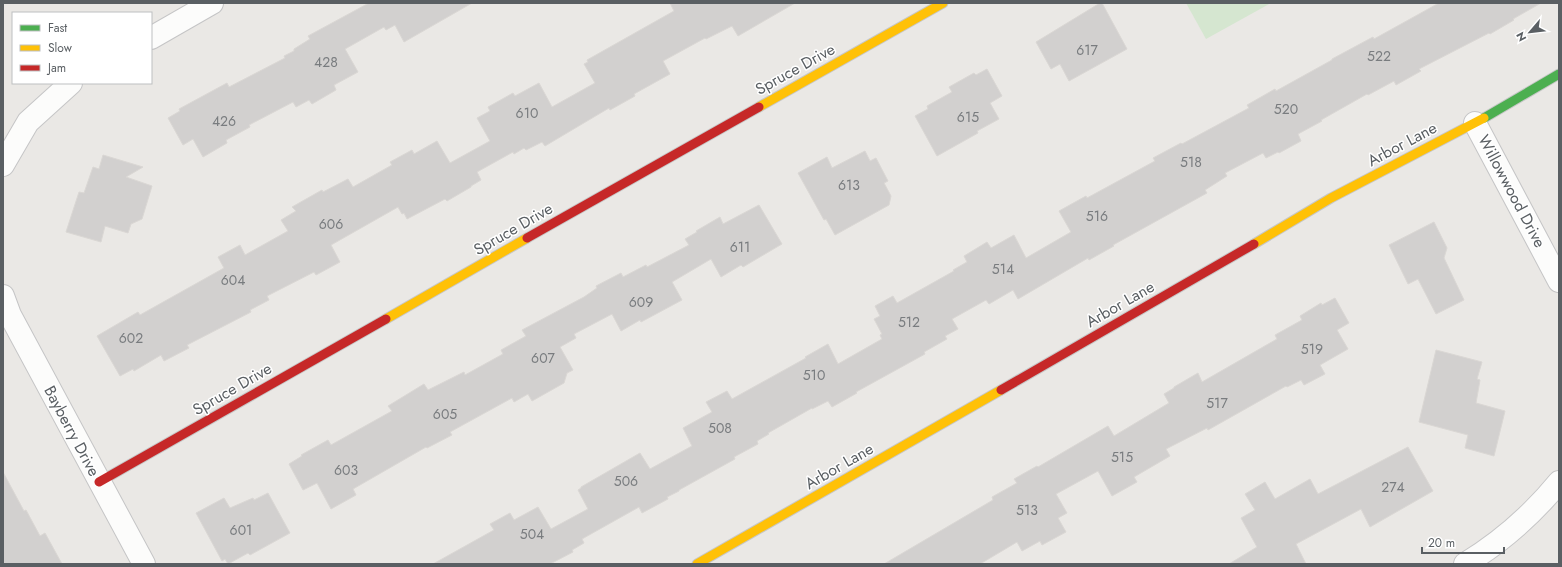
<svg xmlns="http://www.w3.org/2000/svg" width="1562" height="567" font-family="Jost,sans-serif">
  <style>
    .green { fill: #d5e6d0 }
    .building { fill: #d2d0cf; stroke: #dad7d4 }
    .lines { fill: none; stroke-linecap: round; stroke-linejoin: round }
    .street-casing { stroke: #c5c5c6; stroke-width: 24 }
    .fast-casing { stroke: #c6c7c7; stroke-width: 11 }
    .slow-casing { stroke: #c6c7c7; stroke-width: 11 }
    .jam-casing { stroke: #c6c7c7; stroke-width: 11 }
    .street { stroke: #fcfcfb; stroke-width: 22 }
    .fast { stroke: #4caf50; stroke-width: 9 }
    .slow { stroke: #ffc107; stroke-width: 9 }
    .jam { stroke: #c62828; stroke-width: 9 }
    .labels { text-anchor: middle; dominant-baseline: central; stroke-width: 3; stroke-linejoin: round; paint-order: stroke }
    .number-label { font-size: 14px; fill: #797c7f }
    .street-label { font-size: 16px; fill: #5a5f63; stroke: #fff }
  </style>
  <rect width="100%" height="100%" fill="#eae8e5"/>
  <path class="green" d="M 1186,3 L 1271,3 L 1206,39 Z"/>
  <g class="building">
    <path d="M 369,3 L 472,3 L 404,42 L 395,25 L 386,30 L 384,27 L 345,49 L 358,72 L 334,85 L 336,90 L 312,104 L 309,100 L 296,107 L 293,102 L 249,125 L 250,127 L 226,140 L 227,143 L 203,157 L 193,139 L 183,145 L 168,118 L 180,111 L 179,109 L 227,83 L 229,87 L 285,58 L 284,56 L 294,51 L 294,49 L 310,39 L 308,36 Z"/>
    <path d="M 670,3 L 795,3 L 738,36 L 732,26 L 706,39 L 705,38 L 663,61 L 670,74 L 634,94 L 635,96 L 610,110 L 609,108 L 545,146 L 542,142 L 526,150 L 524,148 L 514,154 L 513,152 L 477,172 L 481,180 L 471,186 L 471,187 L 447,201 L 445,199 L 407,219 L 404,213 L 402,214 L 398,207 L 331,245 L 340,262 L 316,275 L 314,272 L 267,296 L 269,300 L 250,310 L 251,312 L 187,345 L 189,348 L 164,361 L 161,355 L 134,371 L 133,369 L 120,376 L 97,336 L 138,312 L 140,315 L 224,268 L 218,257 L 240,245 L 245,255 L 288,231 L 281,220 L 296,211 L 292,207 L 322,190 L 323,192 L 348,179 L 353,187 L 392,165 L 390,162 L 412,150 L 414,154 L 437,141 L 450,163 L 490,141 L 477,118 L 490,111 L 488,107 L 513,93 L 515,96 L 539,83 L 552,107 L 595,83 L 584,64 L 588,62 L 587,60 L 674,11 Z"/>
    <path d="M 1100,3 L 1102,3 L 1127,49 L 1069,81 L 1060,64 L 1051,69 L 1036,42 Z"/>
    <path d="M 1439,3 L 1541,3 L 1513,19 L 1514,20 L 1490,34 L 1489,33 L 1419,69 L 1421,71 L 1396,85 L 1394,81 L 1368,95 L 1367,94 L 1321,120 L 1322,121 L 1298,134 L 1301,141 L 1279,153 L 1278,152 L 1266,158 L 1263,153 L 1225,173 L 1227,176 L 1205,190 L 1207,193 L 1113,245 L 1114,246 L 1089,260 L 1088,258 L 1018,299 L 1013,290 L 989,304 L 986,300 L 952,319 L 958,329 L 945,336 L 947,339 L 924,352 L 925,354 L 856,392 L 857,393 L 832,407 L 828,401 L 812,409 L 812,408 L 768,433 L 769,434 L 757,441 L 758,444 L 734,457 L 735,459 L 679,490 L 679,491 L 667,497 L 668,499 L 642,513 L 639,507 L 582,539 L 584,543 L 572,550 L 573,552 L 550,564 L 433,564 L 494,530 L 490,524 L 510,513 L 514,520 L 538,507 L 551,529 L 588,509 L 578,490 L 581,488 L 581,487 L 640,453 L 650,469 L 692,446 L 683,428 L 712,412 L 706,402 L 727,391 L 732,399 L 806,358 L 805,357 L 828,344 L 838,364 L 882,339 L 880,335 L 882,334 L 874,319 L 880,316 L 875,306 L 893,296 L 897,303 L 954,271 L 953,270 L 967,262 L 964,256 L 987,242 L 991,248 L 1014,235 L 1026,258 L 1071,232 L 1059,211 L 1086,196 L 1087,198 L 1155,161 L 1153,158 L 1181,143 L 1182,144 L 1249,108 L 1247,105 L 1275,89 L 1276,91 L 1332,60 L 1332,59 L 1373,37 L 1374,39 Z"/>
    <path d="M 987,69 L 1002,96 L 990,103 L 999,119 L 977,131 L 978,133 L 937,156 L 915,116 L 928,109 L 927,106 L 952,92 L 949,87 L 974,73 L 976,75 Z"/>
    <path d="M 865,151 L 870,161 L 876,158 L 888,181 L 884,183 L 891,196 L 889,205 L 835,235 L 826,219 L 824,220 L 798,173 L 827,157 L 832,168 Z"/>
    <path d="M 103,155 L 143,167 L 126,177 L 152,186 L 142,219 L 131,224 L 128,233 L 105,226 L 101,242 L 66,232 L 79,192 L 84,193 L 93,167 L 99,169 Z"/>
    <path d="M 759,205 L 782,244 L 743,267 L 741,265 L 721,277 L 711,259 L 672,282 L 682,300 L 641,322 L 640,320 L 621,331 L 612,314 L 574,334 L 576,338 L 560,347 L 573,370 L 567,373 L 564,383 L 532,401 L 528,394 L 514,402 L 512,398 L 450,432 L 452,435 L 427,448 L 426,447 L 353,489 L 356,495 L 331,509 L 317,483 L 303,490 L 289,464 L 302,456 L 301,455 L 328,440 L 331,445 L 392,411 L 388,406 L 424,384 L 428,390 L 464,372 L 465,375 L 503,354 L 501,350 L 526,336 L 522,330 L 584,297 L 597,288 L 596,286 L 621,273 L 623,277 L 646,265 L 647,267 L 689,245 L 685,239 L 697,232 L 696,231 L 720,217 L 723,224 Z"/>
    <path d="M 1434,222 L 1447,248 L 1444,258 L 1464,300 L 1436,314 L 1418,279 L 1408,284 L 1389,245 Z"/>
    <path d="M 1335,298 L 1349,323 L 1337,330 L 1348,349 L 1320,365 L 1325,374 L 1304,385 L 1301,380 L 1287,387 L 1286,386 L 1208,430 L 1207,428 L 1166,449 L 1170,456 L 1134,477 L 1137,482 L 1112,496 L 1098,471 L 1056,494 L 1067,513 L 1058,518 L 1066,532 L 1042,545 L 1040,541 L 1022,551 L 1017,542 L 980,564 L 884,564 L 993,500 L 992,497 L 1017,483 L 1014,479 L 1037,466 L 1038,467 L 1108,426 L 1114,436 L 1169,403 L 1164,394 L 1174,388 L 1174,387 L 1198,373 L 1202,382 L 1277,339 L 1275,335 L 1302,320 L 1300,316 L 1321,303 L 1322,305 Z"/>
    <path d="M 1436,350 L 1482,362 L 1477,379 L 1480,380 L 1476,403 L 1505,411 L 1494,456 L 1465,448 L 1468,435 L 1419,422 Z"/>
    <path d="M 1408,447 L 1433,491 L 1370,527 L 1361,509 L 1296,544 L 1306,564 L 1229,564 L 1257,547 L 1241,518 L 1255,510 L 1245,494 L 1265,482 L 1275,499 L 1310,479 L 1318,494 Z"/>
    <path d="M 3,472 L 24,511 L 26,510 L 40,536 L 45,533 L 62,564 L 3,564 Z"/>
    <path d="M 268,493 L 290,533 L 250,555 L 248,553 L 228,564 L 225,559 L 222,561 L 196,513 L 224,498 L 230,508 L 253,498 L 254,500 Z"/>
  </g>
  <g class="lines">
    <defs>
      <g id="street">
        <path d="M 151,38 L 212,3"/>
        <path d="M 1475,123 L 1559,281"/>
        <path d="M 3,165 L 28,122 L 71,83"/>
        <path d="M 3,296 L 10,315 L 144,564"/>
        <path d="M 1465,564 C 1501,542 1532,515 1559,482"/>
      </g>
      <path id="fast" d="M 1484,118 L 1559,74"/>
      <g id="slow">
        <path d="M 759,107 L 943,3"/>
        <path d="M 1254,244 L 1331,198 L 1484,118"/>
        <path d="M 386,319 L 527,238"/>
        <path d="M 697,564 L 1001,390"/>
      </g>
      <g id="jam">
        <path d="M 527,238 L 759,107"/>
        <path d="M 1001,390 L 1254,244"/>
        <path d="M 99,482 L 386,319"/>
      </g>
    </defs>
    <use href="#street" class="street-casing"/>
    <use href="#fast" class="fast-casing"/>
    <use href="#slow" class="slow-casing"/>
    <use href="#jam" class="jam-casing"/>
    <use href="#street" class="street"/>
    <use href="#fast" class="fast"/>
    <use href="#slow" class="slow"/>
    <use href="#jam" class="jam"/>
  </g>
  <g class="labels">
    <g class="number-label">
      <text x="1087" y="50">617</text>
      <text x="1379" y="56">522</text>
      <text x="326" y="62">428</text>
      <text x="1286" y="109">520</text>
      <text x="527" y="113">610</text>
      <text x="968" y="117">615</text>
      <text x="224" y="121">426</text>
      <text x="1191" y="162">518</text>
      <text x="849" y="185">613</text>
      <text x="1097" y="216">516</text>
      <text x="331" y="224">606</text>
      <text x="740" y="247">611</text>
      <text x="1003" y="269">514</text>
      <text x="233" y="280">604</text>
      <text x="641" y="302">609</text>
      <text x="909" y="322">512</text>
      <text x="131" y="338">602</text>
      <text x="1312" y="349">519</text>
      <text x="543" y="358">607</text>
      <text x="814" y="375">510</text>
      <text x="1217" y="403">517</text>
      <text x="445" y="414">605</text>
      <text x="720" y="428">508</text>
      <text x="1122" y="457">515</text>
      <text x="346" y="470">603</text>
      <text x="626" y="481">506</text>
      <text x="1393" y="487">274</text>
      <text x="1027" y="510">513</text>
      <text x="241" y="530">601</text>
      <text x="532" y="534">504</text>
    </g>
    <g class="street-label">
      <text transform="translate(795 69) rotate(-29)">Spruce Drive</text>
      <text transform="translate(1402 144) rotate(-28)">Arbor Lane</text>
      <text transform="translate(1512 191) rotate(62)">Willowwood Drive</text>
      <text transform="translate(513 229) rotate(-30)">Spruce Drive</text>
      <text transform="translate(1120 304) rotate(-30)">Arbor Lane</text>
      <text transform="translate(232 389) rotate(-30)">Spruce Drive</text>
      <text transform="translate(72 431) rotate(62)">Bayberry Drive</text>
      <text transform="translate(839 466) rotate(-30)">Arbor Lane</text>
    </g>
  </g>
  <rect width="1562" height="567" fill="none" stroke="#5a5f63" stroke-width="8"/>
  <rect x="12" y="12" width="140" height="72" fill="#ffffff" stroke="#bdbfc1"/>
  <rect x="20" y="25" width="20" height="6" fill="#4caf50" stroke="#bdbfc1"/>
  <text x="48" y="32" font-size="12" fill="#5a5f63">Fast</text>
  <rect x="20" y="45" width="20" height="6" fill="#ffc107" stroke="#bdbfc1"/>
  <text x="48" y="52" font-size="12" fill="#5a5f63">Slow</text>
  <rect x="20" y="65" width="20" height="6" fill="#c62828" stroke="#bdbfc1"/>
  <text x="48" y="72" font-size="12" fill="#5a5f63">Jam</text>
  <g transform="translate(1530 32) rotate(242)" stroke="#ffffff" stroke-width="3" paint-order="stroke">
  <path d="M0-3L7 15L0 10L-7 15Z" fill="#5a5f63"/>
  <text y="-6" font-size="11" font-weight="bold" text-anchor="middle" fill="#5a5f63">N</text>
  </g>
  <path d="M1422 547v6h82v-6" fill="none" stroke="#5a5f63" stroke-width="2"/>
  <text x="1428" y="547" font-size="12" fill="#5a5f63" stroke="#ffffff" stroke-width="3" paint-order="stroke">20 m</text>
</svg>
